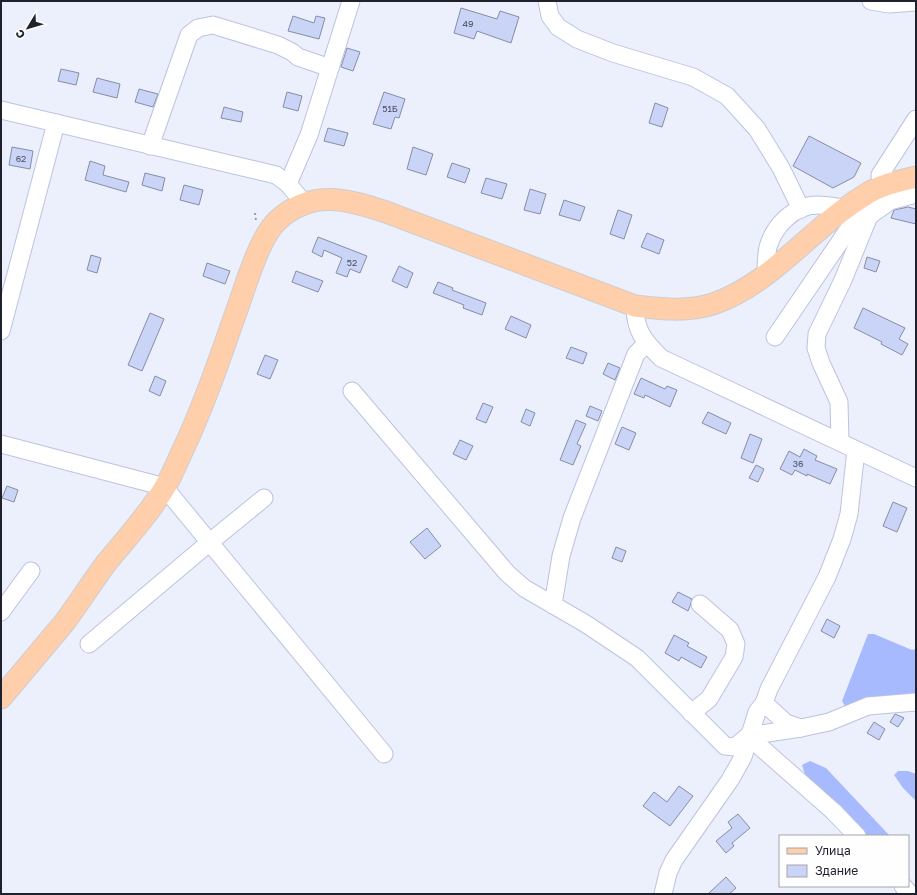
<svg xmlns="http://www.w3.org/2000/svg" width="917" height="895" font-family="'Golos Text',sans-serif">
  <style>
    .forest { fill: #a8bafe }
    .building { fill: #cad4f7; stroke: #868da7 }
    .lines { fill: none; stroke-linecap: round; stroke-linejoin: round }
    .minor-casing { stroke: #bbc3df; stroke-width: 19 }
    .major-casing { stroke: #ceced1; stroke-width: 23 }
    .path { stroke: #9699a5; stroke-width: 2; stroke-dasharray: 2 3; stroke-linecap: butt }
    .minor { stroke: #fff; stroke-width: 17 }
    .major { stroke: #ffceaa; stroke-width: 21 }
    .labels { text-anchor: middle; dominant-baseline: central; stroke-width: 3; stroke-linejoin: round; paint-order: stroke }
    .number-label { font-size: 9px; fill: #4a4e60 }
  </style>
  <rect width="100%" height="100%" fill="#ecf0fc"/>
  <g class="forest">
    <path d="M 868,634 L 874,634 L 912,650 L 916,649 L 916,696 C 889,697 870,696 845,706 L 842,701 Z"/>
    <path d="M 810,761 L 826,768 L 890,836 L 863,836 L 806,778 L 802,765 Z"/>
    <path d="M 898,771 L 908,771 L 916,774 L 916,801 L 903,788 L 894,775 Z"/>
  </g>
  <g class="building">
    <path d="M 461,8 L 497,19 L 500,11 L 519,17 L 511,43 L 477,31 L 474,39 L 454,33 Z"/>
    <path d="M 293,16 L 314,23 L 316,16 L 325,18 L 319,39 L 288,31 Z"/>
    <path d="M 347,48 L 360,52 L 353,71 L 341,67 Z"/>
    <path d="M 61,69 L 79,73 L 76,85 L 58,81 Z"/>
    <path d="M 97,78 L 120,84 L 117,98 L 93,92 Z"/>
    <path d="M 139,89 L 158,94 L 153,107 L 135,102 Z"/>
    <path d="M 287,92 L 302,96 L 298,111 L 283,107 Z"/>
    <path d="M 384,92 L 405,99 L 399,118 L 395,117 L 391,129 L 373,124 Z"/>
    <path d="M 655,103 L 668,108 L 662,127 L 649,123 Z"/>
    <path d="M 224,107 L 243,112 L 241,122 L 221,118 Z"/>
    <path d="M 328,128 L 348,133 L 344,146 L 324,141 Z"/>
    <path d="M 809,136 L 861,163 L 854,177 L 833,188 L 793,166 Z"/>
    <path d="M 12,147 L 33,151 L 30,169 L 9,165 Z"/>
    <path d="M 413,147 L 433,154 L 426,175 L 407,169 Z"/>
    <path d="M 90,161 L 105,166 L 103,175 L 129,182 L 126,192 L 85,180 Z"/>
    <path d="M 452,163 L 470,169 L 465,183 L 447,177 Z"/>
    <path d="M 145,173 L 165,178 L 162,191 L 142,185 Z"/>
    <path d="M 486,178 L 507,184 L 502,199 L 481,193 Z"/>
    <path d="M 184,185 L 203,190 L 199,205 L 180,200 Z"/>
    <path d="M 530,189 L 546,194 L 540,214 L 524,210 Z"/>
    <path d="M 564,200 L 585,207 L 580,221 L 559,215 Z"/>
    <path d="M 908,207 L 916,209 L 916,224 L 891,218 L 894,210 Z"/>
    <path d="M 618,210 L 632,215 L 624,239 L 610,234 Z"/>
    <path d="M 647,233 L 664,240 L 659,254 L 641,247 Z"/>
    <path d="M 318,237 L 367,256 L 360,273 L 350,269 L 347,277 L 336,273 L 342,258 L 324,250 L 322,257 L 312,252 Z"/>
    <path d="M 91,255 L 101,258 L 97,273 L 87,270 Z"/>
    <path d="M 867,257 L 880,261 L 876,272 L 864,268 Z"/>
    <path d="M 207,263 L 230,271 L 225,284 L 203,276 Z"/>
    <path d="M 399,266 L 413,273 L 407,288 L 392,281 Z"/>
    <path d="M 296,271 L 323,281 L 318,292 L 292,282 Z"/>
    <path d="M 438,282 L 453,288 L 452,290 L 486,303 L 482,315 L 463,308 L 464,305 L 433,293 Z"/>
    <path d="M 863,308 L 905,328 L 899,339 L 908,344 L 902,355 L 881,344 L 882,342 L 854,328 Z"/>
    <path d="M 150,313 L 164,319 L 142,371 L 128,365 Z"/>
    <path d="M 511,316 L 531,325 L 526,338 L 505,329 Z"/>
    <path d="M 571,347 L 587,353 L 583,364 L 566,358 Z"/>
    <path d="M 265,355 L 278,360 L 270,379 L 257,374 Z"/>
    <path d="M 608,363 L 620,368 L 615,380 L 603,374 Z"/>
    <path d="M 155,376 L 166,381 L 160,396 L 149,391 Z"/>
    <path d="M 641,378 L 665,389 L 667,386 L 677,390 L 670,407 L 645,395 L 644,398 L 634,394 Z"/>
    <path d="M 483,403 L 493,407 L 486,423 L 476,419 Z"/>
    <path d="M 590,406 L 602,411 L 598,421 L 586,416 Z"/>
    <path d="M 526,409 L 535,413 L 530,426 L 521,422 Z"/>
    <path d="M 708,412 L 731,423 L 726,434 L 702,423 Z"/>
    <path d="M 576,420 L 586,424 L 577,444 L 581,446 L 573,465 L 560,460 Z"/>
    <path d="M 622,427 L 636,433 L 629,450 L 615,444 Z"/>
    <path d="M 750,434 L 762,439 L 753,463 L 741,458 Z"/>
    <path d="M 460,440 L 473,446 L 466,460 L 453,454 Z"/>
    <path d="M 804,449 L 817,456 L 815,460 L 837,469 L 830,484 L 807,474 L 807,476 L 795,470 L 792,475 L 780,469 L 789,451 L 800,457 Z"/>
    <path d="M 756,465 L 764,469 L 758,482 L 749,478 Z"/>
    <path d="M 7,486 L 18,490 L 14,502 L 2,498 Z"/>
    <path d="M 893,502 L 907,508 L 897,532 L 883,526 Z"/>
    <path d="M 427,528 L 441,546 L 425,559 L 410,542 Z"/>
    <path d="M 616,547 L 626,551 L 622,562 L 612,558 Z"/>
    <path d="M 678,592 L 692,599 L 690,606 L 688,611 L 672,602 Z"/>
    <path d="M 827,619 L 840,626 L 834,638 L 821,631 Z"/>
    <path d="M 674,635 L 689,643 L 687,646 L 707,657 L 701,668 L 681,657 L 679,661 L 665,653 Z"/>
    <path d="M 895,714 L 904,718 L 898,727 L 890,722 Z"/>
    <path d="M 874,722 L 885,729 L 879,740 L 867,733 Z"/>
    <path d="M 679,786 L 693,796 L 670,826 L 643,806 L 654,792 L 667,802 Z"/>
    <path d="M 738,814 L 750,828 L 732,843 L 734,846 L 726,853 L 716,841 L 732,828 L 728,822 Z"/>
    <path d="M 726,877 L 736,888 L 729,894 L 708,894 Z"/>
  </g>
  <g class="lines">
    <defs>
      <g id="minor">
        <path d="M 547,1 L 550,16 L 558,27 L 577,39 L 613,53 L 693,77 L 727,96 L 757,129 L 781,168 L 801,209"/>
        <path d="M 871,1 L 889,4 L 916,2"/>
        <path d="M 1,110 L 276,175 L 288,184 L 304,203"/>
        <path d="M 150,146 L 189,35 L 198,28 L 213,25 L 278,45 L 292,52 L 298,57 L 330,68"/>
        <path d="M 288,184 L 309,135 L 351,1"/>
        <path d="M 881,187 L 880,175 L 916,119"/>
        <path d="M 868,205 L 869,216 L 890,201 L 916,194"/>
        <path d="M 766,275 C 766,266 766,256 768,247 C 774,226 794,205 817,205 C 827,205 836,207 845,208"/>
        <path d="M 635,306 C 635,331 644,341 661,358 L 916,478"/>
        <path d="M 1,331 L 56,123"/>
        <path d="M 775,337 L 865,205"/>
        <path d="M 352,391 L 507,573 L 524,588 L 586,624 L 637,658 L 725,746 L 735,747 L 748,736 L 801,728"/>
        <path d="M 840,442 L 839,402 L 821,363 L 816,348 L 817,334 L 843,280 L 869,216"/>
        <path d="M 1,444 L 165,487 L 169,493 L 384,754"/>
        <path d="M 553,605 L 561,556 L 572,518 L 636,354 L 646,344"/>
        <path d="M 1,612 L 31,571"/>
        <path d="M 89,644 L 210,542 L 264,498"/>
        <path d="M 764,703 L 786,723 L 801,728 L 829,722 L 868,706 L 916,702"/>
        <path d="M 691,713 L 709,699 L 734,657 L 736,644 L 730,630 L 700,604"/>
        <path d="M 748,736 L 833,811 L 857,836"/>
        <path d="M 903,886 L 910,894"/>
        <path d="M 663,894 L 668,873 L 674,860 L 730,780 L 743,757 L 757,712 L 764,703 L 769,689 L 827,577 L 842,539 L 849,514 L 856,450"/>
      </g>
      <path id="major" d="M 1,698 C 22,673 43,648 64,623 C 79,603 92,582 107,562 C 127,538 149,514 165,487 C 171,477 176,465 181,454 C 202,410 218,364 234,318 C 244,292 258,238 278,220 C 312,189 347,199 386,212 L 635,306 C 660,309 688,312 713,304 C 772,284 812,227 865,195 C 880,185 899,181 916,177"/>
    </defs>
    <use href="#minor" class="minor-casing"/>
    <use href="#major" class="major-casing"/>
    <path class="path" d="M 255,213 L 256,221"/>
    <use href="#minor" class="minor"/>
    <use href="#major" class="major"/>
  </g>
  <g class="labels">
    <g class="number-label">
      <text x="468" y="23">49</text>
      <text x="390" y="108">51Б</text>
      <text x="21" y="158">62</text>
      <text x="352" y="262">52</text>
      <text x="798" y="463">36</text>
    </g>
  </g>
  <rect width="917" height="895" fill="none" stroke="#1f222d" stroke-width="4"/>
  <rect x="779" y="835" width="130" height="52" fill="#fefefe" stroke="#a5a6aa"/>
  <rect x="787" y="848" width="20" height="6" fill="#ffceaa" stroke="#a5a6aa"/>
  <text x="815" y="855" font-size="12" fill="#1f222d">Улица</text>
  <rect x="787" y="865" width="20" height="12" fill="#cad4f7" stroke="#a5a6aa"/>
  <text x="815" y="875" font-size="12" fill="#1f222d">Здание</text>
  <g transform="translate(28 28) rotate(232)" stroke="#fefefe" stroke-width="3" paint-order="stroke">
  <path d="M0-3L7 15L0 10L-7 15Z" fill="#1f222d"/>
  <text y="-6" font-size="11" font-weight="bold" text-anchor="middle" fill="#1f222d">С</text>
  </g>
</svg>
